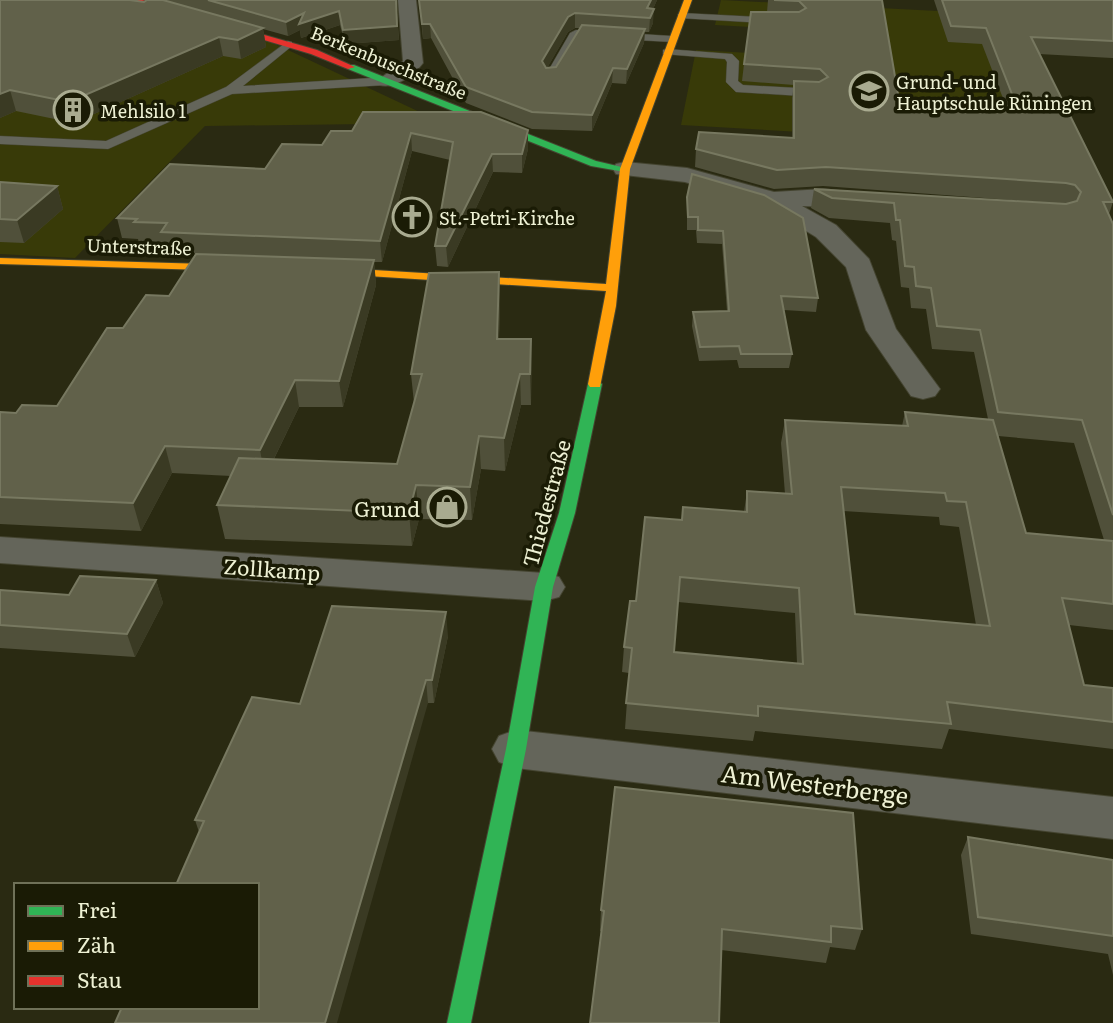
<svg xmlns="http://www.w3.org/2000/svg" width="1113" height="1023" font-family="Literata,serif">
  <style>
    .built { fill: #383a08 }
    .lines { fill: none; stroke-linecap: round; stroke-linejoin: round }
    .lane-casing { stroke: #444430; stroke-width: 1 }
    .street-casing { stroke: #444430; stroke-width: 2 }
    .fast-casing { stroke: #444430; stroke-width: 2 }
    .slow-casing { stroke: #444430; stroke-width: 2 }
    .jam-casing { stroke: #444430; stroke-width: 2 }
    .lane { fill: #64655a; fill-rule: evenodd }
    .street { fill: #64655a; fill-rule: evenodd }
    .fast { fill: #30b455; fill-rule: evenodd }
    .slow { fill: #ff9f0a; fill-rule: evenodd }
    .jam { fill: #e5322d; fill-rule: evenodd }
    .wall { fill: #50503a; fill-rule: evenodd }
    .shaded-wall { fill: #3a3a23 }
    .building { fill: #61614a; stroke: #777860; stroke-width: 2; fill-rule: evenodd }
    .labels { text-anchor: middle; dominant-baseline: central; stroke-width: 7; stroke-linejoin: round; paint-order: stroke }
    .far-street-label { font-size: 18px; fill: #eef1d4; stroke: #1a1b05 }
    .far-poi-label { font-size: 18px; fill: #eef1d4; stroke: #1a1b05; text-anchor: start }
    .street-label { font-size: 21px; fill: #eef1d4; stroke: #1a1b05 }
    .poi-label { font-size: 21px; fill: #eef1d4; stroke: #1a1b05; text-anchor: end }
    .near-street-label { font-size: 24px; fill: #eef1d4; stroke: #1a1b05 }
  </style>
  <rect width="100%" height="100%" fill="#2a2a12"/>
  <g class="built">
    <path d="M 0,0 L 271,42 L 443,123 L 205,126 L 75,258 L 0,254 Z"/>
    <path d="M 721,0 L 1016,15 L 1075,148 L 681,125 L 696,50 L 803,56 L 803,30 L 715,25 Z"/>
  </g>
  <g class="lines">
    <defs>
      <g id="lane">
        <path d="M 682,13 L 781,18 L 786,21 L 781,24 L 678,18 L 678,14 Z"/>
        <path d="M 576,30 L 672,36 L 678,39 L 672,42 L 580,37 L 554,81 L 546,81 L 544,78 L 570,33 Z"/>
        <path d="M 288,41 L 292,42 L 292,46 L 243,86 L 387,77 L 393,81 L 387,85 L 232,94 L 108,149 L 0,144 L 0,136 L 106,141 L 226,87 Z"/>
        <path d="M 667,49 L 732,54 L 739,61 L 738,81 L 743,85 L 817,89 L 823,93 L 817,97 L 736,92 L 726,82 L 727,62 L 725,59 L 663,54 L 663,50 Z"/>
      </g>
      <g id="street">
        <path d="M 398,0 L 416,0 L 423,63 C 414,75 395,89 380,85 L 377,81 L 403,61 Z"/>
        <path d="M 625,162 L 687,168 L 774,192 L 823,189 L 873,195 L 877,200 L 873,205 L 864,208 L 802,206 L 836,225 L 869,259 L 896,329 L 940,389 L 935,396 L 923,399 L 911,396 L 866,330 L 846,267 L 816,237 L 764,205 L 685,182 L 616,174 L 613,169 L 616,164 Z"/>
        <path d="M 0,537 L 544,573 L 559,577 L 565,587 L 559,597 L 544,601 L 0,563 Z"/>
        <path d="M 516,730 L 1113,797 L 1113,839 L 516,768 L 499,762 L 492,749 L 499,736 Z"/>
      </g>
      <g id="fast">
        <path d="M 348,65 L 354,65 L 596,161 L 630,169 L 625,172 L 591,166 L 348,69 Z"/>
        <path d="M 595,380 L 602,384 L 575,513 L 553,587 L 526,749 L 471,1023 L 447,1023 L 506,749 L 535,587 L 559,513 L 588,384 Z"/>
      </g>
      <g id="slow">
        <path d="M 684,0 L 692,0 L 630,169 L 616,306 L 600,387 L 590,387 L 588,384 L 606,291 L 320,273 L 318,271 L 324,267 L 606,284 L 620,169 Z"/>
        <path d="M 0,258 L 240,265 L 246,268 L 240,271 L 0,264 Z"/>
      </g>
      <path id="jam" d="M 130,0 L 142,0 L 317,50 L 355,67 L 348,69 L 311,54 Z"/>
    </defs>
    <use href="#lane" class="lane-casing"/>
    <use href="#street" class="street-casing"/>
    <use href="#fast" class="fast-casing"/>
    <use href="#slow" class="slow-casing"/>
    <use href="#jam" class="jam-casing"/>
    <use href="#lane" class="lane"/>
    <use href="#street" class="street"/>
    <use href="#fast" class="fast"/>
    <use href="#slow" class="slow"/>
    <use href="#jam" class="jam"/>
  </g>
  <g class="wall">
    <path d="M 0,0 L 144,2 L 166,1 L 166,0 L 396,0 L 399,40 L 345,44 L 340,25 L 301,38 L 300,30 L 288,36 L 263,29 L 266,47 L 241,59 L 223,56 L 74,123 L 16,111 L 0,118 Z"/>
    <path d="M 419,0 L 657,0 L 653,9 L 653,23 L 649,32 L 645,32 L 644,43 L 626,84 L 612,83 L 592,131 L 532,129 L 466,103 L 431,38 L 423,39 ZM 575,28 L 580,28 L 556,67 L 547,68 L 568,32 Z"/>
    <path d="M 768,0 L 882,0 L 899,100 L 1006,106 L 982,44 L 948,42 L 934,0 L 1113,0 L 1113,58 L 1112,58 L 1039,54 L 1113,202 L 1109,214 L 1113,224 L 1113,630 L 1069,625 L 1084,685 L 1113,688 L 1113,749 L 949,729 L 942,749 L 755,731 L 753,741 L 625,729 L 629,673 L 622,672 L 624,647 L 636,601 L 682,520 L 744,512 L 747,491 L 785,494 L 781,443 L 785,420 L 902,426 L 905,412 L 988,419 L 974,352 L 932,349 L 926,309 L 911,308 L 909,288 L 901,287 L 896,241 L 892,240 L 890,223 L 829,218 L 811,208 L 814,189 L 1066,204 L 823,186 L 774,189 L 695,167 L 696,149 L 792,138 L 792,98 L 794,85 L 742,81 L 744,64 L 767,12 ZM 998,436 L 1074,443 L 1104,540 L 1026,533 ZM 843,511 L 939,517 L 940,525 L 959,527 L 976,625 L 855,614 ZM 678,602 L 795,613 L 797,664 L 674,652 Z"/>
    <path d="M 363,112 L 528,149 L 522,173 L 493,172 L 448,267 L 437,266 L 435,246 L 450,160 L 412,151 L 382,262 L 374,262 L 376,285 L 343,407 L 299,407 L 274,459 L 397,464 L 414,403 L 411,374 L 499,272 L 500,301 L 499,339 L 531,339 L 531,405 L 521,405 L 505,471 L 481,469 L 472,520 L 419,519 L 412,546 L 225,539 L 217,505 L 231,476 L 172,473 L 141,531 L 0,524 L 0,412 L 16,413 L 57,406 L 123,328 L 169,296 L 264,257 L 166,252 L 164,243 L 139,243 L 138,239 L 122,238 L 117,218 L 265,169 L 322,145 L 352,131 Z"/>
    <path d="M 0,182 L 57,186 L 63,209 L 24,243 L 0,242 Z"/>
    <path d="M 687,197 L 818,298 L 816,312 L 784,310 L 792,354 L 789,368 L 739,368 L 737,360 L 699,361 L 692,326 L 693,312 L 727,311 L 722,244 L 697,243 L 696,230 L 687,230 Z"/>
    <path d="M 156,580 L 163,603 L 135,657 L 0,648 L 0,590 L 69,595 Z"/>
    <path d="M 448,636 L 434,703 L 428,703 L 199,832 L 195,820 L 300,704 Z"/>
    <path d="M 615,787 L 862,929 L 855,950 L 830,947 L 826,963 L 721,950 L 600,931 L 601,910 Z"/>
    <path d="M 968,837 L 1113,860 L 1113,975 L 1108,954 L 971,934 L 961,855 Z"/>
  </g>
  <g class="shaded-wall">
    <path d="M 396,0 L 399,40 L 345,44 L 343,30 Z"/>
    <path d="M 651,0 L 657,0 L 649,18 L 647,8 Z"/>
    <path d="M 654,9 L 653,23 L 649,32 L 650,18 Z"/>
    <path d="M 339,11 L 340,25 L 301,38 L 300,30 L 288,36 L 286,22 L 304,13 Z"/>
    <path d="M 575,13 L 575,28 L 568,32 L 542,77 L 542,61 L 568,17 Z"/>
    <path d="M 422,24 L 430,24 L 431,38 L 423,39 Z"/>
    <path d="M 263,28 L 266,47 L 241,59 L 238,40 Z"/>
    <path d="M 645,29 L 644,43 L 626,84 L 627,69 Z"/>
    <path d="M 219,37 L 223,56 L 74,123 L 69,102 Z"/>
    <path d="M 613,68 L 612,83 L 592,131 L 592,115 Z"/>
    <path d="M 10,90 L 16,111 L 0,118 L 0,94 Z"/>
    <path d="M 528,130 L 528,149 L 522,173 L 522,154 Z"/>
    <path d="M 411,133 L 412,151 L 382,262 L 380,241 Z"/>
    <path d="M 492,154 L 493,172 L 448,267 L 446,246 Z"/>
    <path d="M 57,186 L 63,209 L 24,243 L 17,220 Z"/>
    <path d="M 374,260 L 376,285 L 343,407 L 339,381 Z"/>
    <path d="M 499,272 L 500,301 L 498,370 L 497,339 Z"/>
    <path d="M 531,339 L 532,370 L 531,405 L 530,374 Z"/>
    <path d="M 520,374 L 521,405 L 505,471 L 504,438 Z"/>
    <path d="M 295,380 L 299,407 L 265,477 L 260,450 Z"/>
    <path d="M 479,436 L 481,469 L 472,520 L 470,487 Z"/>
    <path d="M 165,446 L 172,473 L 141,531 L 133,503 Z"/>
    <path d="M 416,485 L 419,519 L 412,546 L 409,513 Z"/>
    <path d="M 156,580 L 163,603 L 135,657 L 127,634 Z"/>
    <path d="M 446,612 L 448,636 L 434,703 L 432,680 Z"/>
    <path d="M 426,680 L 428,703 L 337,1023 L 325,1023 Z"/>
  </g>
  <g class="building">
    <path d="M 0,0 L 130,0 L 144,2 L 147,0 L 163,0 L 263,28 L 238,40 L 219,37 L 69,102 L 10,90 L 0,94 Z"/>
    <path d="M 208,0 L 396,0 L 397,26 L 343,30 L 339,11 L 299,24 L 304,13 L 286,22 Z"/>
    <path d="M 419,0 L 651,0 L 647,8 L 654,9 L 650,18 L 575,13 L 568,17 L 542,61 L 546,68 L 556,67 L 582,25 L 645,29 L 627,69 L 613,68 L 592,115 L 532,112 L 466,87 L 430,24 L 422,24 Z"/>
    <path d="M 774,0 L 882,0 L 899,100 L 1017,107 L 986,28 L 951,26 L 942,0 L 1113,0 L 1113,41 L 1031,37 L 1113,202 L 1103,202 L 1113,224 L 1113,515 L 1082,420 L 998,412 L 980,330 L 937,326 L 931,288 L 916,286 L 914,267 L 905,266 L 900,220 L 896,220 L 894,203 L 832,198 L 814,189 L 1066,204 L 1077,201 L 1081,192 L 1075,185 L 1066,183 L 826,167 L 777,170 L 696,149 L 699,132 L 794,138 L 794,81 L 819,82 L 828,77 L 820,69 L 744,64 L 751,12 L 799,12 L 806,8 L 799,1 Z"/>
    <path d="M 363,112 L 481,112 L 528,130 L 522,154 L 492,154 L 446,246 L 435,246 L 453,142 L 411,133 L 380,241 L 161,232 L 167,223 L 134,222 L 137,219 L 117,218 L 170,164 L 265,169 L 282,144 L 322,145 L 331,131 L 352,131 Z"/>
    <path d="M 692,174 L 764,195 L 803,218 L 818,298 L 781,296 L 792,354 L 741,354 L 739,346 L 700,347 L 693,312 L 729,311 L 723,231 L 698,230 L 698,217 L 688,217 L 687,197 Z"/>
    <path d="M 0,182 L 57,186 L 17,220 L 0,219 Z"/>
    <path d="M 196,254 L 374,260 L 339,381 L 295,380 L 260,450 L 165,446 L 133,503 L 0,497 L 0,412 L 16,413 L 22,405 L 57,406 L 107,328 L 123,328 L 146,295 L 169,296 Z"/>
    <path d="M 499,272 L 497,339 L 531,339 L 530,374 L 520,374 L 504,438 L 479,436 L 470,487 L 416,485 L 409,513 L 217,505 L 239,458 L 397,464 L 422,374 L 411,374 L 429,273 Z"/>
    <path d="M 905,412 L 993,420 L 1026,533 L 1113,541 L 1113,604 L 1062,598 L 1084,685 L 1113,688 L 1113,722 L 947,702 L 951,724 L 758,706 L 758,716 L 626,703 L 632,648 L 624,647 L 630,601 L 636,601 L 645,517 L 682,520 L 683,507 L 747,512 L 747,491 L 792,494 L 785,420 L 908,426 ZM 841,487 L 945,493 L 947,501 L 966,502 L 990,626 L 855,614 ZM 680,577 L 799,588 L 803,664 L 674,652 Z"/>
    <path d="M 80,576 L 156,580 L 127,634 L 0,625 L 0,590 L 69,595 Z"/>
    <path d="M 332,606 L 446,612 L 432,680 L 426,680 L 325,1023 L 115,1023 L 122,1007 L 257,1007 L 257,885 L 176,885 L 204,821 L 195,820 L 252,697 L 300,704 Z"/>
    <path d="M 615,787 L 853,813 L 862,929 L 831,926 L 831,942 L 722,929 L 719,1023 L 590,1023 L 604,911 L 601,910 Z"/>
    <path d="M 968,837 L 1113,860 L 1113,936 L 978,917 Z"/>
  </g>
  <defs>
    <symbol id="school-ring" viewBox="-11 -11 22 22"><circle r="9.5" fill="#1a1b05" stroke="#a9ab90" stroke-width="1.5"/><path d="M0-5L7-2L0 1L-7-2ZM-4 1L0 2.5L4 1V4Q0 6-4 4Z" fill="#a9ab90"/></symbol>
    <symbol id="building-ring" viewBox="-11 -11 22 22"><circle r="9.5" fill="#1a1b05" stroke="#a9ab90" stroke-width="1.5"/><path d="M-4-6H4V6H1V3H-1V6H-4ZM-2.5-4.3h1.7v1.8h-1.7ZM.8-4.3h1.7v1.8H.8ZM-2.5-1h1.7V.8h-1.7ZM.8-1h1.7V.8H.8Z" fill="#a9ab90"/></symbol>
    <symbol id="church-ring" viewBox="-11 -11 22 22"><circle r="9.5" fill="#1a1b05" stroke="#a9ab90" stroke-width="1.5"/><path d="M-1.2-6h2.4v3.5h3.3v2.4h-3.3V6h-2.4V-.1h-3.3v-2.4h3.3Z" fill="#a9ab90"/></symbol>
    <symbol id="shop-ring" viewBox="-11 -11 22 22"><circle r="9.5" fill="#1a1b05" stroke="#a9ab90" stroke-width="1.5"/><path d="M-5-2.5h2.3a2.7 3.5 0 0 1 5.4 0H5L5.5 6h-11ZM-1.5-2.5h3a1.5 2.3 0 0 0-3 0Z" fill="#a9ab90"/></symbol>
  </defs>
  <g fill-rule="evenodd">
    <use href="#school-ring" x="847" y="69" width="44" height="44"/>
    <use href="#building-ring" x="51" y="88" width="44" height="44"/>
    <use href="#church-ring" x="390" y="195" width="44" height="44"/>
    <use href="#shop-ring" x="425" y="485" width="44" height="44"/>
  </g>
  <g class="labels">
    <g class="far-street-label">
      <text transform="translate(389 62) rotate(22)">Berkenbuschstraße</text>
      <text transform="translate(139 246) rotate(2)">Unterstraße</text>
    </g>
    <g class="far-poi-label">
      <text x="896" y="81">Grund- und<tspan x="896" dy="21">Hauptschule Rüningen</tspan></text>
      <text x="100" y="110">Mehlsilo 1</text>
      <text x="439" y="217">St.-Petri-Kirche</text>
    </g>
    <g class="street-label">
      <text transform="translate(545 503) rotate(-75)">Thiedestraße</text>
      <text transform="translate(272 568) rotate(4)">Zollkamp</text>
    </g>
    <g class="poi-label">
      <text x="420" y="507">Grund</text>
    </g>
    <g class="near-street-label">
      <text transform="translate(815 783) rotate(7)">Am Westerberge</text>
    </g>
  </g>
  <rect x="14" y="883" width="245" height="126" fill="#1a1b05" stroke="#6f7158" stroke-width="2"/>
  <rect x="28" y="906" width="35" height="10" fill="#30b455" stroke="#6f7158" stroke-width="2"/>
  <text x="77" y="918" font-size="21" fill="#eef1d4">Frei</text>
  <rect x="28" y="941" width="35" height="10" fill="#ff9f0a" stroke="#6f7158" stroke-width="2"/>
  <text x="77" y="953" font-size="21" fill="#eef1d4">Zäh</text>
  <rect x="28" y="976" width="35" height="10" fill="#e5322d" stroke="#6f7158" stroke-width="2"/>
  <text x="77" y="988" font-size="21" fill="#eef1d4">Stau</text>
</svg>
